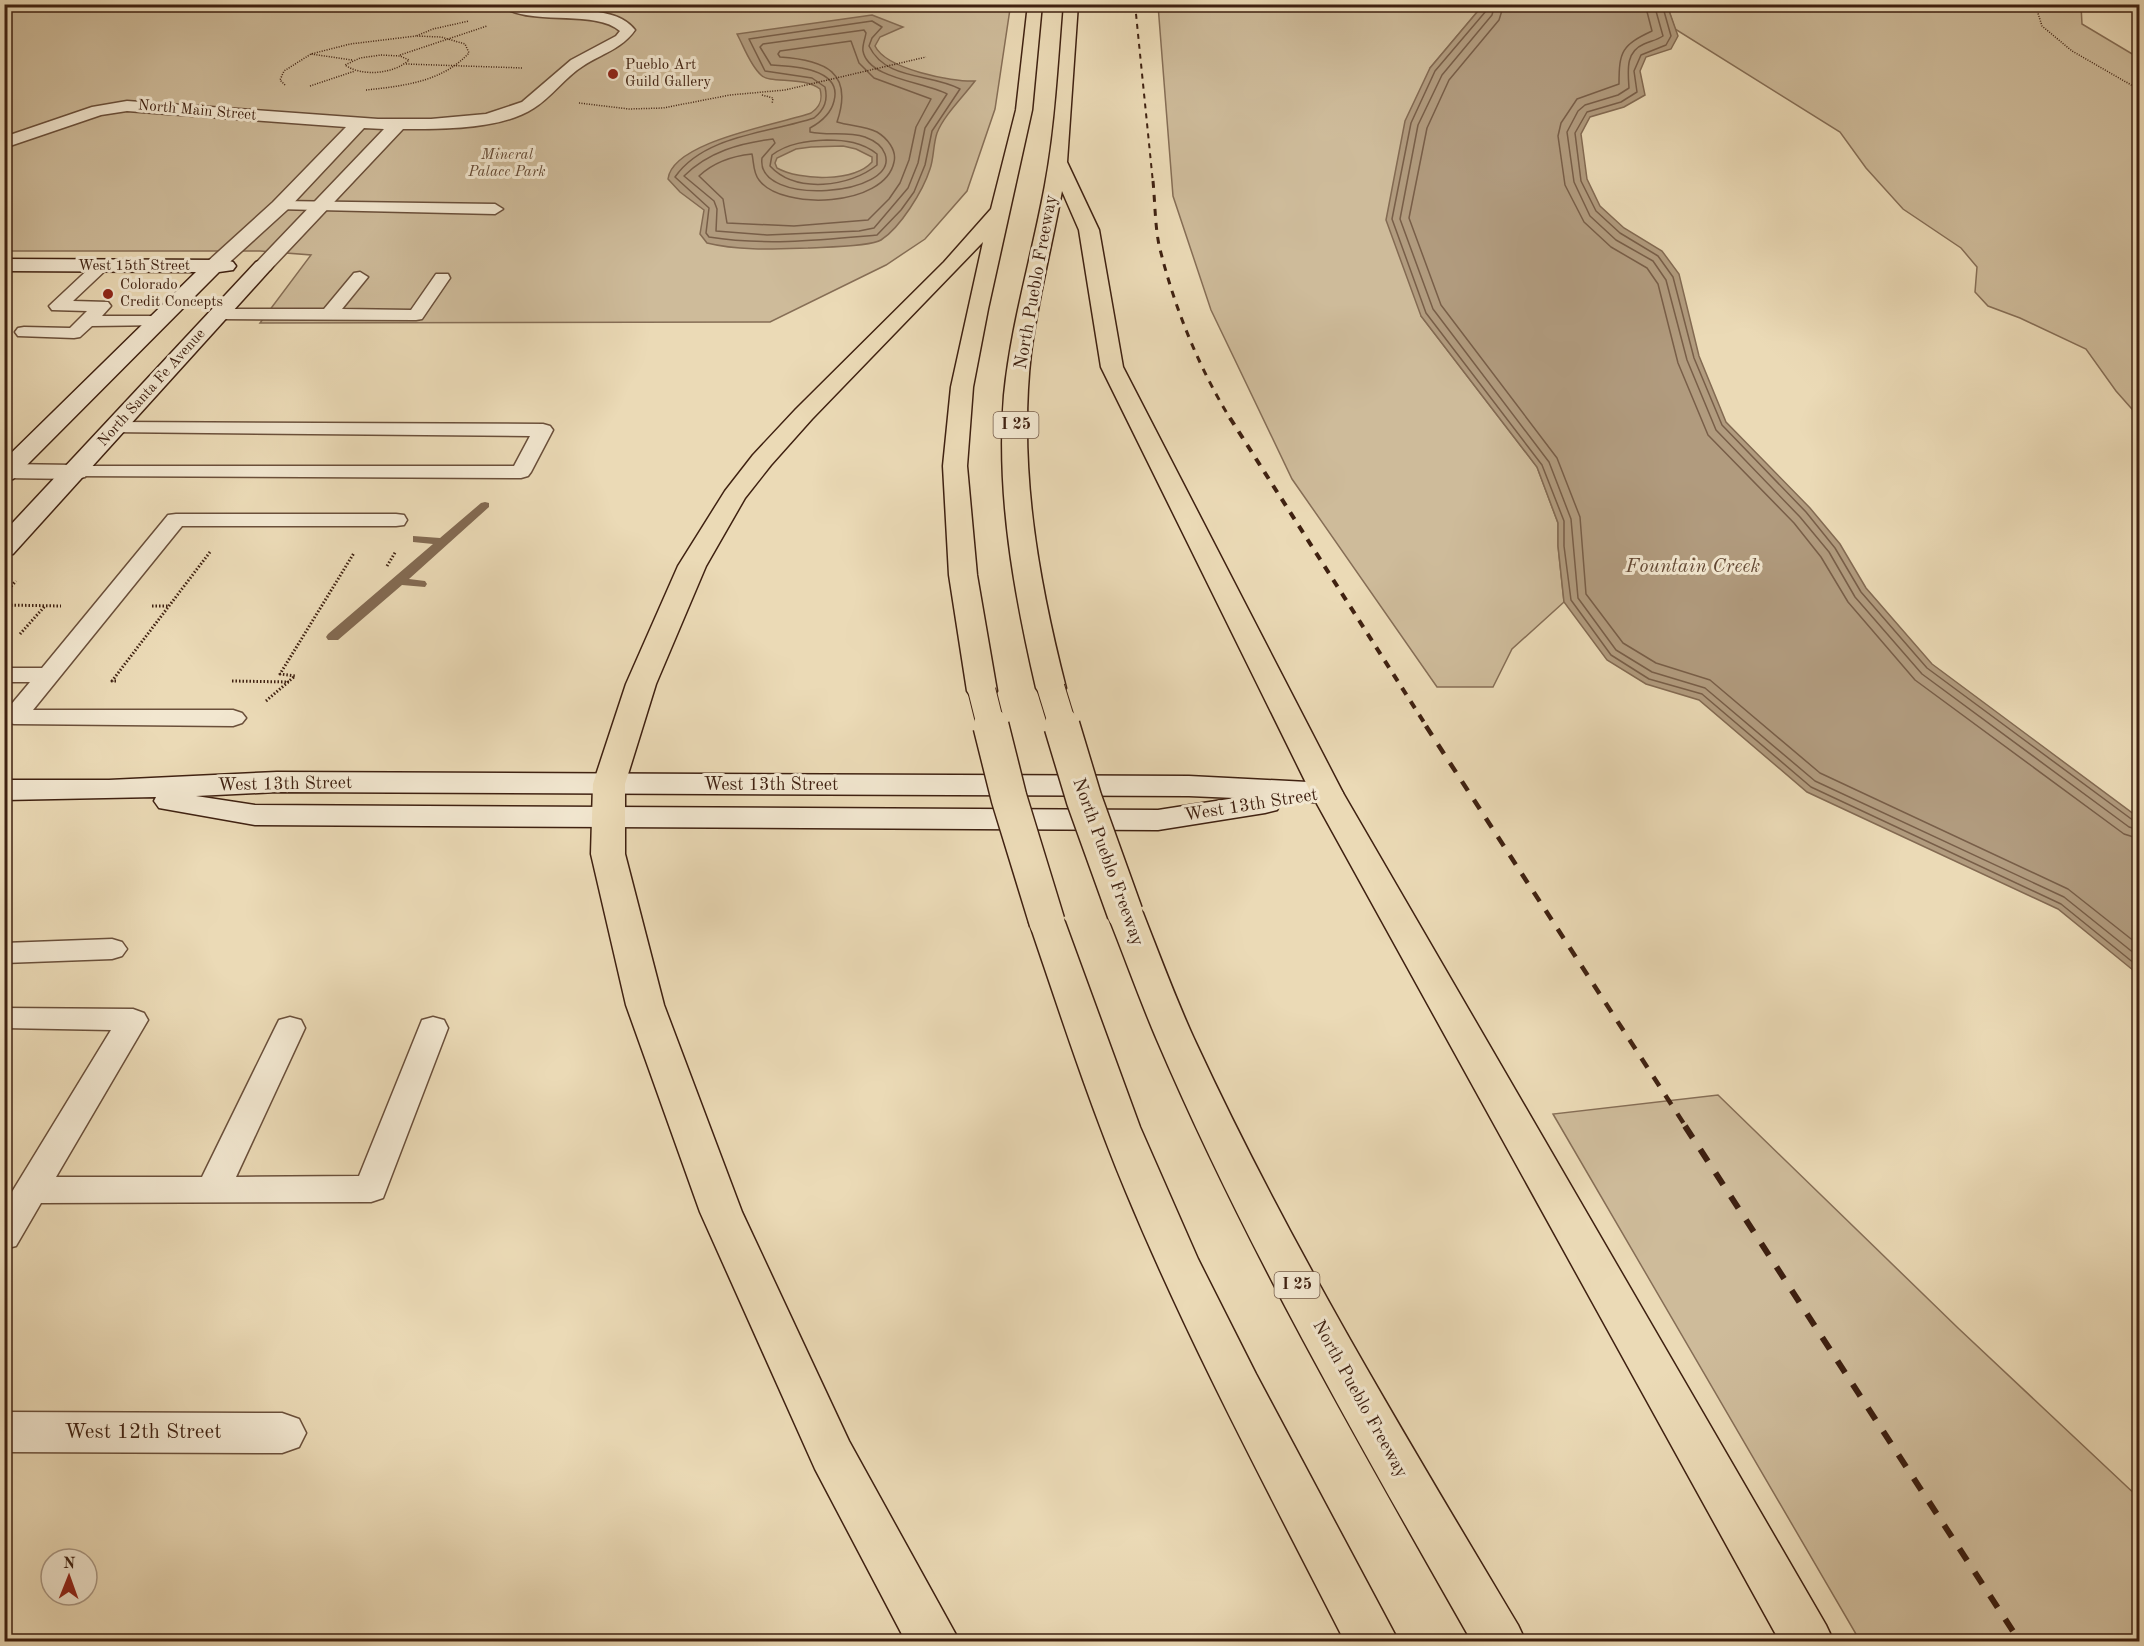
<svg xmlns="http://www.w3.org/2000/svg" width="2144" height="1646" font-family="'Old Standard TT',serif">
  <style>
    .green { fill: #cebb9a; stroke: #866e56; stroke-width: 1.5 }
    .water { fill: #b19b7e; stroke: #836a52; stroke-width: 1.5; fill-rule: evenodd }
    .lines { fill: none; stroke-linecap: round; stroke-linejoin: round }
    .shore { stroke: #785e48; stroke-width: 1.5 }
    .stream { fill: #836a52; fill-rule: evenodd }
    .lane-casing { stroke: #6a4f3a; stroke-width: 3 }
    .street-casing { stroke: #6a4f3a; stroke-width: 3 }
    .secondary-casing { stroke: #3f2111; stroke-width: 3 }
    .highway-casing { stroke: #3f2111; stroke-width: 3 }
    .path-far1 { stroke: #3f2111; stroke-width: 1.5; stroke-dasharray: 1 1.5; stroke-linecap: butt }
    .path { stroke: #3f2111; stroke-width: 3; stroke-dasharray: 1.5 2; stroke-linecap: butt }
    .lane { fill: #f2e7d0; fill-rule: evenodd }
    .street { fill: #f2e7d0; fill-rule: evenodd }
    .secondary { fill: #f2e7d0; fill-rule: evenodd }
    .highway { fill: #ebdab6; fill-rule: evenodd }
    .rail-far4 { stroke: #3f2111; stroke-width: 2; stroke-dasharray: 5 5; stroke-linecap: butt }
    .rail-far3 { stroke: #3f2111; stroke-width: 3; stroke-dasharray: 7 7; stroke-linecap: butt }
    .rail-far2 { stroke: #3f2111; stroke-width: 4; stroke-dasharray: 8 8; stroke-linecap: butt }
    .rail-far1 { stroke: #3f2111; stroke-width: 4.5; stroke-dasharray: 11 11; stroke-linecap: butt }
    .rail { stroke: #3f2111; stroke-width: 6; stroke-dasharray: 14 14; stroke-linecap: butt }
    .highway-bridge-far1-casing { stroke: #3f2111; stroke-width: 29; stroke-linecap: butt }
    .highway-bridge-casing { stroke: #3f2111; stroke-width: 38; stroke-linecap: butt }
    .highway-bridge-far1 { stroke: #ebdab6; stroke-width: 27 }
    .highway-bridge { stroke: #ebdab6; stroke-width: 35 }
    .poi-dot { fill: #8f2418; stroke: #f2e7d0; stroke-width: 2 }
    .labels { text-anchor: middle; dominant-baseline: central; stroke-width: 6; stroke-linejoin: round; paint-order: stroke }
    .far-poi-label { font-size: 15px; fill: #3f2111; stroke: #f2e7d0; text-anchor: start }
    .far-street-label { font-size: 15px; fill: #3f2111; stroke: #f2e7d0 }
    .far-park-label { font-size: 15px; font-style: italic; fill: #634833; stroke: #f2e7d0 }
    .shield { fill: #f2e7d0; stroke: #755c4a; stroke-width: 1.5 }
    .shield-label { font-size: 16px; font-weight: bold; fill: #3f2111 }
    .street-label { font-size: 18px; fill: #3f2111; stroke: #f2e7d0 }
    .water-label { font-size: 20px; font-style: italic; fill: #614632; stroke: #f2e7d0 }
    .near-street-label { font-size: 21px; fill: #3f2111; stroke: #f2e7d0 }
  </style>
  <rect width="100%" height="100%" fill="#ebdab6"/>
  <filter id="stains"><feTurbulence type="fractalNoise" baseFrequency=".00333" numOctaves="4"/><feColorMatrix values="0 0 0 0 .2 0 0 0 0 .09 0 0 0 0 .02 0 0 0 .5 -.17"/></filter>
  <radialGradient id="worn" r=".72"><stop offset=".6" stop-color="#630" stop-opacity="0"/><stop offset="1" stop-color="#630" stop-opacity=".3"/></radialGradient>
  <g class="green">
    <path d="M 5,5 L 1010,5 L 1010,9 L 995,109 L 967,191 L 925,239 L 886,265 L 770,322 L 260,323 L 311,255 L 260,251 L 5,251 Z"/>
    <path d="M 1158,5 L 1483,5 L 1430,68 L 1421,316 L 1537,467 L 1558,523 L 1558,546 L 1564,602 L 1512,649 L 1493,687 L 1437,687 L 1292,479 L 1211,310 L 1173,196 Z"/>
    <path d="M 1667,5 L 2081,5 L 2082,24 L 2139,58 L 2139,417 L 2116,391 L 2086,349 L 2020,318 L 1988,306 L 1975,292 L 1977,267 L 1961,248 L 1903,209 L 1866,168 L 1840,132 L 1675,29 Z"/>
    <path d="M 1718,1095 L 1958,1328 L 2139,1498 L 2139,1641 L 1860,1641 L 1553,1114 Z"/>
  </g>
  <g class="water">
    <path d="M 1483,5 L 1667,5 L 1678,36 L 1671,49 L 1646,57 L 1640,71 L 1645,95 L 1624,107 L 1590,117 L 1581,134 L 1587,179 L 1600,206 L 1624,228 L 1662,251 L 1679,274 L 1699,356 L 1726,422 L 1810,508 L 1840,544 L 1866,588 L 1932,664 L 2139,818 L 2139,975 L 2058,909 L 1807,792 L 1699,700 L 1646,684 L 1607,660 L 1564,602 L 1558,546 L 1558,523 L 1537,467 L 1421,316 L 1386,220 L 1405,121 L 1430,68 Z"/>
    <path d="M 872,15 L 903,27 L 880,37 L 875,46 C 886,69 951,82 975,81 C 963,97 944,115 937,133 C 933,145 934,158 930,169 C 923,191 900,228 881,240 C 870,247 822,247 808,248 C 775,249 739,251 707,243 L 700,234 L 704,210 L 680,192 L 668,179 C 672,141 781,124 811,113 C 820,107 823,100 820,89 C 804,76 769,84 761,75 C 750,65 744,47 737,34 ZM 843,146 L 856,149 L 872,157 L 872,162 C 854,182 800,181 777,168 L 775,163 L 777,158 L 796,149 L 811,147 Z"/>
  </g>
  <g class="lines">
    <g class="shore">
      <path d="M 1487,4 L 1486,11 L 1435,71 L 1411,123 L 1392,219 L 1426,313 L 1542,465 L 1564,521 L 1564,546 L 1571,600 L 1611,655 L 1649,679 L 1702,694 L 1811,787 L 2061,904 L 2140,968"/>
      <path d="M 1495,4 L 1492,15 L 1442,75 L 1418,125 L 1400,219 L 1433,309 L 1549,462 L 1571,519 L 1578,598 L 1616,650 L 1652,672 L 1705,688 L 1815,781 L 2064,897 L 2140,958"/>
      <path d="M 1504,4 L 1499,20 L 1449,80 L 1427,128 L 1409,218 L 1441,305 L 1557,458 L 1580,517 L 1586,594 L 1623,643 L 1656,663 L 1710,680 L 1820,773 L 2068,889 L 2140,946"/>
      <path d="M 1645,4 L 1652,31 C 1622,45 1619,51 1619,84 L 1577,99 L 1561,123 L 1558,136 L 1565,185 L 1584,222 L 1611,247 L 1647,268 L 1658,284 L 1678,363 L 1708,435 L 1794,523 L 1821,557 L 1848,602 L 1915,680 L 2124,834 L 2140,839"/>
      <path d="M 1654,4 L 1663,36 C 1657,40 1651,41 1644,44 C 1625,52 1628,71 1629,88 L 1618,95 L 1585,105 L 1578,111 L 1567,132 L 1574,182 L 1590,216 L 1616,240 L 1653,261 L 1666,280 L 1687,360 L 1716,430 L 1800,517 L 1829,552 L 1855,597 L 1922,674 L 2129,827 L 2140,830"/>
      <path d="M 1662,4 L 1671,36 L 1666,45 L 1641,55 L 1634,71 L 1637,92 L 1621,102 L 1587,112 L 1575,133 L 1581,181 L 1596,211 L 1620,233 L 1658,256 L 1673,277 L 1694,358 L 1722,425 L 1806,512 L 1835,548 L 1861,592 L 1927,668 L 2134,821 L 2140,822"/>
      <path d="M 872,21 L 882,27 L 872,38 L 869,46 C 886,81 930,73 960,89 L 932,131 L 925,165 L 914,192 L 901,210 L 877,235 C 821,240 765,246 709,237 L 706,233 L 709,208 L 675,177 C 704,135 769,133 814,118 C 825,109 828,100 825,87 L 812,78 L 765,71 L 749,39 Z"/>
      <path d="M 864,30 L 866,33 C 865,39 862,46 863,51 C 868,79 925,82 947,94 L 925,128 L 918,163 L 908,188 L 874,228 L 859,231 L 767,235 L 716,231 L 717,209 L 714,201 L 684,176 C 708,152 740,143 773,139 L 775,143 L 762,158 C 755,208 900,196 885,154 C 882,145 873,140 865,137 C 847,131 828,136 810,132 L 810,128 C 821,122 831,114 834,101 C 843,68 792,66 771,65 L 760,47 L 763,44 Z"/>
      <path d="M 851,41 L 859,63 L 874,78 L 931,99 L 916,127 L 909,160 L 900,183 L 889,199 L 868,220 L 794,226 L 727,223 L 723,199 L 699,176 C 714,162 732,156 752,154 C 754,163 753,173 759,180 C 782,211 885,207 894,162 C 897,150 887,138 877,132 C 865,126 850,126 837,122 C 854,72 825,60 780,57 L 778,54 L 780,51 Z"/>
      <path d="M 827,140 C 845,140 862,142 877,154 L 877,165 C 850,187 796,194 770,166 L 772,155 C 788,143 807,141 827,140 Z"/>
    </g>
    <path class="stream" d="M 485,502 L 489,503 L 489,507 L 409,579 L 425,581 L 427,584 L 425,587 L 402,585 L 338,640 L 328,640 L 326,637 L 328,634 L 433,544 L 413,542 L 413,536 L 440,538 L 481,503 Z"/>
    <defs>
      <g id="lane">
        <path d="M 280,201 L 495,204 L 503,209 L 495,214 L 275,209 L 272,206 Z"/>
        <path d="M 102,260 L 108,262 L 110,265 L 108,268 L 73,301 L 108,302 L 111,306 L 102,316 L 159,316 L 165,317 L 168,321 L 165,325 L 92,326 L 80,337 L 74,338 L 18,336 L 15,332 L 18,328 L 24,327 L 70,328 L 87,311 L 52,310 L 49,306 L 96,262 Z"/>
        <path d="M 360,272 L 368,277 L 342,309 L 411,310 L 436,274 L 448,274 L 450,278 L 422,319 L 416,320 L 219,319 L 213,318 L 210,314 L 213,310 L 219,309 L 324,309 L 354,273 Z"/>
        <path d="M 116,422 L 543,424 L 550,426 L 553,430 L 531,472 L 528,476 L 521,478 L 69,476 L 66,472 L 69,468 L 76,466 L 514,466 L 530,436 L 109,432 L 106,428 L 109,424 Z"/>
        <path d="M 176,514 L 396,514 L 404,515 L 407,520 L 404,525 L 396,526 L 182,526 L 33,710 L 233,710 L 242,713 L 246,718 L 242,723 L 233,726 L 14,724 L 5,722 L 4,713 L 30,682 L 4,682 L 4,668 L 42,668 L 168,515 Z"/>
        <path d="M 112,939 L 122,942 L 127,949 L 122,956 L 112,959 L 4,963 L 4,943 Z"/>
        <path d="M 4,1008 L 133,1009 L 144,1013 L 148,1020 L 56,1177 L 202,1177 L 275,1028 L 279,1020 L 290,1017 L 301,1020 L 305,1028 L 236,1177 L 359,1176 L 422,1020 L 433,1017 L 444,1020 L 448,1028 L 383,1198 L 371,1202 L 41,1203 L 16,1246 L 4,1249 L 4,1205 L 111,1030 L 4,1028 Z"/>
      </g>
      <g id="street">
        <path d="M 499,4 C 514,4 527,7 541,9 C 570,12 616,5 635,30 C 622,49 601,54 583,66 C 565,77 552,97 534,108 C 501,130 441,129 403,129 L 270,270 L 256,270 L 253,266 L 384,129 L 364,128 L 287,210 L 221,270 L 207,270 L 204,266 L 207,262 L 273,202 L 346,127 L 127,111 L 101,115 L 4,148 L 4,137 L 92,107 L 127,101 L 378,119 L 431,119 L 486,114 L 522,102 L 571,60 L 616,36 L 620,31 C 593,8 526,28 499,4 Z"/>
        <path d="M 4,464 L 76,465 L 85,467 L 88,472 L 85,477 L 76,479 L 4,478 Z"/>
        <path d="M 4,1412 L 282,1413 L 299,1419 L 306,1433 L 299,1447 L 282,1453 L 4,1452 Z"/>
      </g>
      <g id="secondary">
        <path d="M 4,259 L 226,260 L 233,262 L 236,266 L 233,270 L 219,272 L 13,479 L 4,481 L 4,460 L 196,272 L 4,271 Z"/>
        <path d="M 263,260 L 270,262 L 273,266 L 270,270 L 13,554 L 4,556 L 4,532 L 256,262 Z"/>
        <path d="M 277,772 L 1189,776 L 1327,783 L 1338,786 L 1343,793 L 1338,800 L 1327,803 L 1279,800 L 1281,803 L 1277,810 L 1265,813 L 1158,830 L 255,825 L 159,808 L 154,801 L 156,797 L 4,800 L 4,780 L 109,780 ZM 277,792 L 1189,796 L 1235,798 L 1158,810 L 255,805 L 196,796 Z"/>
      </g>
      <g id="highway">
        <path d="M 1028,4 L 1042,4 L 1032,110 L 988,309 L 973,387 L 967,466 L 977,575 L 997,691 L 993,697 L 982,700 L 971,697 L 967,691 L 949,575 L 943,466 L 951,387 L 983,242 L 812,419 L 771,465 L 745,498 L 706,566 L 656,684 L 625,784 L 625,854 L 664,1005 L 742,1212 L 849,1441 L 960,1642 L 906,1642 L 815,1469 L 700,1212 L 626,1005 L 591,854 L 593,784 L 626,684 L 678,566 L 725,491 L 753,455 L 796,409 L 944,262 L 991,209 L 1016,110 Z"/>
        <path d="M 1064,4 L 1078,4 L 1067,162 L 1099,230 L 1123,367 L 1343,793 L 1826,1625 L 1834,1642 L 1780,1642 L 1311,793 L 1101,367 L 1079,230 L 1062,191 C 1052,245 1038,299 1031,353 C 1018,467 1038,579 1066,688 L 1062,694 L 1051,697 L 1040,694 L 1036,688 C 1014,593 996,494 1004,395 C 1011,324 1032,256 1045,185 C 1056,126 1059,65 1064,4 Z"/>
        <path d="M 1125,902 L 1137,905 L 1143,913 C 1160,956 1176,1000 1196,1043 C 1289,1244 1404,1434 1518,1625 L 1526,1642 L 1472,1642 C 1360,1445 1246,1248 1157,1040 C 1139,998 1124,955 1107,913 L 1113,905 Z"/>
        <path d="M 1047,911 L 1059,914 L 1065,922 L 1140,1127 L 1198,1259 L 1256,1374 L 1399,1642 L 1345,1642 C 1269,1493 1190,1346 1126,1192 C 1089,1103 1060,1013 1029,922 L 1035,914 Z"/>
      </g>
    </defs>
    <use href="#lane" class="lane-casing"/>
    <use href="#street" class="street-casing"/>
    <use href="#secondary" class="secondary-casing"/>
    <use href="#highway" class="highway-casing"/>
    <g class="path-far1">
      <path d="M 2035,4 L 2042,26 L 2072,51 L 2140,90"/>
      <path d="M 381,55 L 400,56 L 409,60 C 394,74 362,77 345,65 L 360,58 Z"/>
      <path d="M 400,55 L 487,26"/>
      <path d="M 352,60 L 311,54 L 350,44 L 416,36"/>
      <path d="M 406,64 L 523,68"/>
      <path d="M 285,85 L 280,80 L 284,71 L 311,54"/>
      <path d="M 310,86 L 355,71"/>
      <path d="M 366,90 C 403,86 442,82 469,53 L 465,44 L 441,37 L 416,36 L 433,29 L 469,21"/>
      <path d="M 762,95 L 773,98 L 772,104"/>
      <path d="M 579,103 L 629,109 L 663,108 L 730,95 L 785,90 L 926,57"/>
    </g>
    <g class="path">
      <path d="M 387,566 L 396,551"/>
      <path d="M 4,594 L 16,581"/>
      <path d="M 4,605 L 61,606"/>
      <path d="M 152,606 L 169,606"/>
      <path d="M 20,634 L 45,606"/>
      <path d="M 116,681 L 112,681 L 210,552"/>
      <path d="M 232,681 L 289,682"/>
      <path d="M 266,701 L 295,676 L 280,674 L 354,553"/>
    </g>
    <use href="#lane" class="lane"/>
    <use href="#street" class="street"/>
    <use href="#secondary" class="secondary"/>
    <use href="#highway" class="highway"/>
    <path class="rail-far4" d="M 1135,4 L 1153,183"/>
    <path class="rail-far3" d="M 1153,181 C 1155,202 1155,225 1159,245 C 1174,307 1198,366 1231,420"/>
    <path class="rail-far2" d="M 1230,418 L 1427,727"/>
    <path class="rail-far1" d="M 1426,726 L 1686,1127"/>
    <path class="rail" d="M 1685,1126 L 2020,1642"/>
    <defs>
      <g id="highway-bridge-far1">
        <path d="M 1051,688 L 1063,727"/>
        <path d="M 982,691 L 991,727"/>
      </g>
      <g id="highway-bridge">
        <path d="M 991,726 L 1009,798 L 1047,922"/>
        <path d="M 1062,726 L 1084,799 L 1125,913"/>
      </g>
    </defs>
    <use href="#highway-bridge-far1" class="highway-bridge-far1-casing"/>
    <use href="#highway-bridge" class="highway-bridge-casing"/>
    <use href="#highway-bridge-far1" class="highway-bridge-far1"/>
    <use href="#highway-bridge" class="highway-bridge"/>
  </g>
  <g class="poi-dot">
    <circle cx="613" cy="74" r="6"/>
    <circle cx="108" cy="294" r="6"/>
  </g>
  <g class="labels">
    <g class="far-poi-label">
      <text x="625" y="65">Pueblo Art<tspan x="625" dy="17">Guild Gallery</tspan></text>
      <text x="120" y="285">Colorado<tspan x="120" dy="17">Credit Concepts</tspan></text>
    </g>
    <g class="far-street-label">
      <text transform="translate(197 111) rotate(5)">North Main Street</text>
      <text x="134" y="266">West 15th Street</text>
      <text transform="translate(152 388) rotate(-48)">North Santa Fe Avenue</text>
    </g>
    <g class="far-park-label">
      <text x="507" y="155">Mineral<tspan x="507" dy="17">Palace Park</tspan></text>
    </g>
    <g class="shield">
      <rect x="993.5" y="412" width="45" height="26" rx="4.5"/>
      <rect x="1274.5" y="1272" width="45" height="26" rx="4.5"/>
    </g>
    <g class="shield-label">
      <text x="1016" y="425">I 25</text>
      <text x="1297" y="1285">I 25</text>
    </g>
    <g class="street-label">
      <text transform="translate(1036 282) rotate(-80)">North Pueblo Freeway</text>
      <text transform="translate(285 784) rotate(-1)">West 13th Street</text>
      <text x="771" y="785">West 13th Street</text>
      <text transform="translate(1251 805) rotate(-9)">West 13th Street</text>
      <text transform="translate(1108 862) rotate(70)">North Pueblo Freeway</text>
      <text transform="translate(1360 1399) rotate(61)">North Pueblo Freeway</text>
    </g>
    <g class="water-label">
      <text x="1693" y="567">Fountain Creek</text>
    </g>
    <g class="near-street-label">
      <text x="143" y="1432">West 12th Street</text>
    </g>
  </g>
  <rect width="2144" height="1646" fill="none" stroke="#ebdab6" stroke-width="24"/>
  <rect x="6" y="6" width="2132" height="1634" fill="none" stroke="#3f2111" stroke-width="3"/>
  <rect x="12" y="12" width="2120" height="1622" fill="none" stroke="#3f2111" stroke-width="1.5"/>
  <g transform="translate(69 1577) rotate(1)"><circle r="28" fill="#f2e7d0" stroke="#aa9884" stroke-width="1.5"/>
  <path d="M0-4.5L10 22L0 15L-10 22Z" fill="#8f2418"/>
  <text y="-9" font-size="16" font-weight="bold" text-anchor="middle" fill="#3f2111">N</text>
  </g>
  <rect width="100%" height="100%" filter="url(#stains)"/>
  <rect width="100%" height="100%" fill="url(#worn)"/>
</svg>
